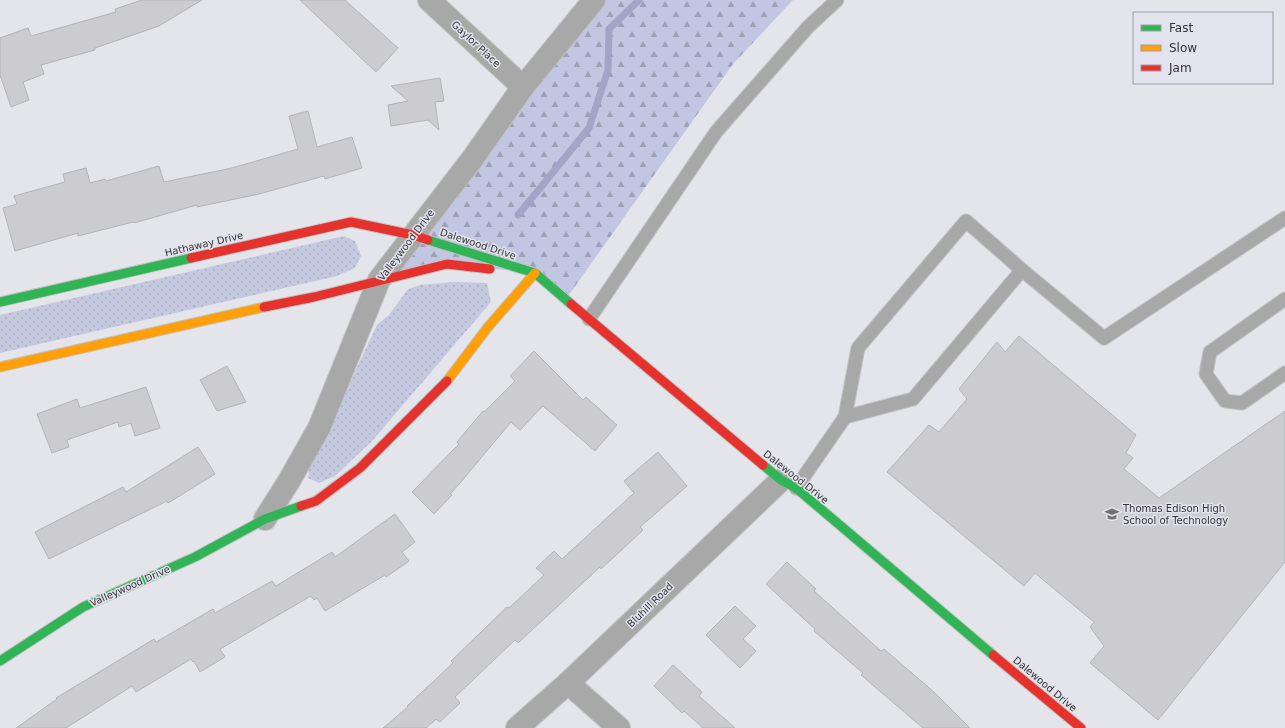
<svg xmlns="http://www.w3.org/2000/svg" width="1285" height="728" font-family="'DejaVu Sans',sans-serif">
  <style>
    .grass { fill: url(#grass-dots) }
    .forest { fill: url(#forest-firs) }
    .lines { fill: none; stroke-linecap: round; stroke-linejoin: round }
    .stream { stroke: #a1a5c6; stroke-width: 7 }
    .building { fill: #ccccd0; stroke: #b3b4b8 }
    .lane-casing { stroke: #c1c2c5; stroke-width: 15 }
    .street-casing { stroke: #c1c2c5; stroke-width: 24 }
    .fast-casing { stroke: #c1c2c5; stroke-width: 11 }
    .slow-casing { stroke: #c1c2c5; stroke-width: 11 }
    .jam-casing { stroke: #c1c2c5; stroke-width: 11 }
    .lane { stroke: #a8a8a9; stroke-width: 13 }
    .street { stroke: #a8a8a9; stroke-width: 22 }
    .fast { stroke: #30b455; stroke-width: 9 }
    .slow { stroke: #ff9f0a; stroke-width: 9 }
    .jam { stroke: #e5322d; stroke-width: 9 }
    .labels { text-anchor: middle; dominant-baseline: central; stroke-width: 3; stroke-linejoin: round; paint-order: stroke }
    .street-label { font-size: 10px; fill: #333337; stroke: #e2e3ec }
    .poi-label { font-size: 10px; fill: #333337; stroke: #e2e3ec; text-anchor: start }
  </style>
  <defs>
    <pattern id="grass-dots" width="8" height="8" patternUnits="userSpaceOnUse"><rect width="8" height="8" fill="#c5c9e0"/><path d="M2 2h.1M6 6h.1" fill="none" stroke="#aaadc1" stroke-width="1.8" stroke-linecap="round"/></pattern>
    <pattern id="forest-firs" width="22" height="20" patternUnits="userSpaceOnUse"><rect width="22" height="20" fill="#c1c6e2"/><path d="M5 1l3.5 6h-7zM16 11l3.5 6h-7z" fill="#9da1b8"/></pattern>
  </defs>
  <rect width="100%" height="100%" fill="#e4e5ea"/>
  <g class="grass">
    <path d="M 344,236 L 355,241 L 361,256 L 355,268 L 337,276 L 0,353 L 0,315 Z"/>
    <path d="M 453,282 L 487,283 L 491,302 L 372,441 L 335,476 L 319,483 L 308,478 L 309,469 L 377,325 L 389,315 L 408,289 L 420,285 Z"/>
  </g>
  <path class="forest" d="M 594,0 L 793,0 L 733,64 L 566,299 L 535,273 L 447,264 L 379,280 Z"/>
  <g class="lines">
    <path class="stream" d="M 518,215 L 589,128 L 608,70 L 609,29 L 639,0"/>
  </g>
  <g class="building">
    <path d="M 142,0 L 202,0 L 159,26 L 95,48 L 95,50 L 41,65 L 44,74 L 23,82 L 29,100 L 11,107 L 0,75 L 0,38 L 28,28 L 31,36 L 116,12 L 115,9 Z"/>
    <path d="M 300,0 L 345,0 L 398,48 L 376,72 Z"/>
    <path d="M 440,78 L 444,101 L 435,102 L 439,130 L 428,120 L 391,126 L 388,105 L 408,101 L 391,86 Z"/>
    <path d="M 308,111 L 317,147 L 352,137 L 362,168 L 325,179 L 324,176 L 259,194 L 197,207 L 197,205 L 134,223 L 133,222 L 78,236 L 78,233 L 15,251 L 3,208 L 17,204 L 14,196 L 65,182 L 63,174 L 86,168 L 90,183 L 105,179 L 106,181 L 159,166 L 164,182 L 232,168 L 298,149 L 289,116 Z"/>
    <path d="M 1019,336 L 1136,435 L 1126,453 L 1133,458 L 1124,469 L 1159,498 L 1285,411 L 1285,562 L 1158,720 L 1090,663 L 1104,646 L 1090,627 L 1094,622 L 1035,573 L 1024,586 L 887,472 L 929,425 L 939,432 L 967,399 L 959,389 L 997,342 L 1005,352 Z"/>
    <path d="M 534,351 L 583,400 L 586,397 L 617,425 L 595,451 L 543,406 L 520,430 L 511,422 L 460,483 L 450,494 L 452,495 L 434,514 L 412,492 L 459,444 L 457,442 L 483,411 L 484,412 L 515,381 L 510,376 Z"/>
    <path d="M 227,366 L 246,402 L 217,411 L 200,380 Z"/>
    <path d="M 146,387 L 160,428 L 135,436 L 131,423 L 119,427 L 118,422 L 67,440 L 69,447 L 52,453 L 37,414 L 77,399 L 80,408 Z"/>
    <path d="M 198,447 L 215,474 L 168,503 L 167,501 L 49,559 L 35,532 L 123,487 L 126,492 Z"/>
    <path d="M 658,452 L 687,486 L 640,527 L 643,530 L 601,569 L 600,567 L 518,643 L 515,640 L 455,697 L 460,703 L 440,722 L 436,719 L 426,728 L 383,728 L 408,707 L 407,706 L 453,663 L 451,661 L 507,607 L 509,608 L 544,575 L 536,568 L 554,551 L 562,559 L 634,493 L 624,481 Z"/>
    <path d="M 395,514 L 415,542 L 402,552 L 409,561 L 386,577 L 385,575 L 325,611 L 317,598 L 314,600 L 311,596 L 220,649 L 225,657 L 200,672 L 194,661 L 193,662 L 191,659 L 136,692 L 132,686 L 66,728 L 16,728 L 57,699 L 56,698 L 154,639 L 156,642 L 213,609 L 215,613 L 272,581 L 276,586 L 332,552 L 335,557 Z"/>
    <path d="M 787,562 L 816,589 L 814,591 L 881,651 L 884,649 L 935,693 L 970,728 L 923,728 L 861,675 L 863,673 L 814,631 L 815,629 L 766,584 Z"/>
    <path d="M 735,606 L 756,626 L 743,639 L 756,651 L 740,668 L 706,635 Z"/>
    <path d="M 673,665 L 702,692 L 699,696 L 735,728 L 703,728 L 684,711 L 682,713 L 654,686 Z"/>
  </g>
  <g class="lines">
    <defs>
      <g id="lane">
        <path d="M 1022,270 L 1104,338 L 1285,218"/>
        <path d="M 1285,299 L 1210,352 L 1206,374 L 1225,401 L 1242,403 L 1285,373"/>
        <path d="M 589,319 L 716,132 L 808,27 L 837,0"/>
        <path d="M 796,488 L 845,417 L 913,399 L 1022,270 L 966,221 L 858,348 L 845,417"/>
      </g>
      <g id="street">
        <path d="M 429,0 L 523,87"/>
        <path d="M 265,519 L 289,481 L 319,428 L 379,280 L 473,158 L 523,87 L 594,0"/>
        <path d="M 568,683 L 619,728"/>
        <path d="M 517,728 L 568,683 L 781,480"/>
      </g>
      <g id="fast">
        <path d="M 428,240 L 535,273 L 571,304"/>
        <path d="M 0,302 L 191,258"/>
        <path d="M 763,465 L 781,480 L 796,488 L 993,655"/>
        <path d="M 0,661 L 83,607 L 195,557 L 265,519 L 301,506"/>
      </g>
      <g id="slow">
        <path d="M 0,367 L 264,307"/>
        <path d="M 447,381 L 488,327 L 535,273"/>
      </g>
      <g id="jam">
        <path d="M 191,258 L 351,222 L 413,235 L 428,240"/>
        <path d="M 571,304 L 763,465"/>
        <path d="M 264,307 L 314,297 L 447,264 L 490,269"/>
        <path d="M 301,506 L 316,501 L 360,468 L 447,381"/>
        <path d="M 993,655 L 1081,728"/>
      </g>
    </defs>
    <use href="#lane" class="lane-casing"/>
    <use href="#street" class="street-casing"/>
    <use href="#fast" class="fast-casing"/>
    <use href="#slow" class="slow-casing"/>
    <use href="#jam" class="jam-casing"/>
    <use href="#lane" class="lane"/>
    <use href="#street" class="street"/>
    <use href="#fast" class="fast"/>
    <use href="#slow" class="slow"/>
    <use href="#jam" class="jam"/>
  </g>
  <defs>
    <symbol id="school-bare" viewBox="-9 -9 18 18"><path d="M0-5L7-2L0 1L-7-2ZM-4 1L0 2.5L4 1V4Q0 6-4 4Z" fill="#717176" stroke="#e2e3ec" stroke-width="2.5" paint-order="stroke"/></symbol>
  </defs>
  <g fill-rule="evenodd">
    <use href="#school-bare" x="1102" y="504" width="20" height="20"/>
  </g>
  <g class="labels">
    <g class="street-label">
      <text transform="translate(476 44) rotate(43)">Gaylor Place</text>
      <text transform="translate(204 244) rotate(-13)">Hathaway Drive</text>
      <text transform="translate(478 244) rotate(18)">Dalewood Drive</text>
      <text transform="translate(406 245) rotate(-53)">Valleywood Drive</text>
      <text transform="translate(796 477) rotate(38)">Dalewood Drive</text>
      <text transform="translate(130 586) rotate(-24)">Valleywood Drive</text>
      <text transform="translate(650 605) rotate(-44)">Bluhill Road</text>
      <text transform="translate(1045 684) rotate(40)">Dalewood Drive</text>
    </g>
    <g class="poi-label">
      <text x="1123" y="508">Thomas Edison High<tspan x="1123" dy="12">School of Technology</tspan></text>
    </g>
  </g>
  <rect x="1133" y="12" width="140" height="72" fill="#e2e3ec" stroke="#9c9da4"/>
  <rect x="1141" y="25" width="20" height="6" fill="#30b455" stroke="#9c9da4"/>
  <text x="1169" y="32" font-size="12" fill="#333337">Fast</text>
  <rect x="1141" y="45" width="20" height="6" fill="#ff9f0a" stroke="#9c9da4"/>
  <text x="1169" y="52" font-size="12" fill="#333337">Slow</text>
  <rect x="1141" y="65" width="20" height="6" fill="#e5322d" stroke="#9c9da4"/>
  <text x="1169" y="72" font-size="12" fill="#333337">Jam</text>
</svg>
